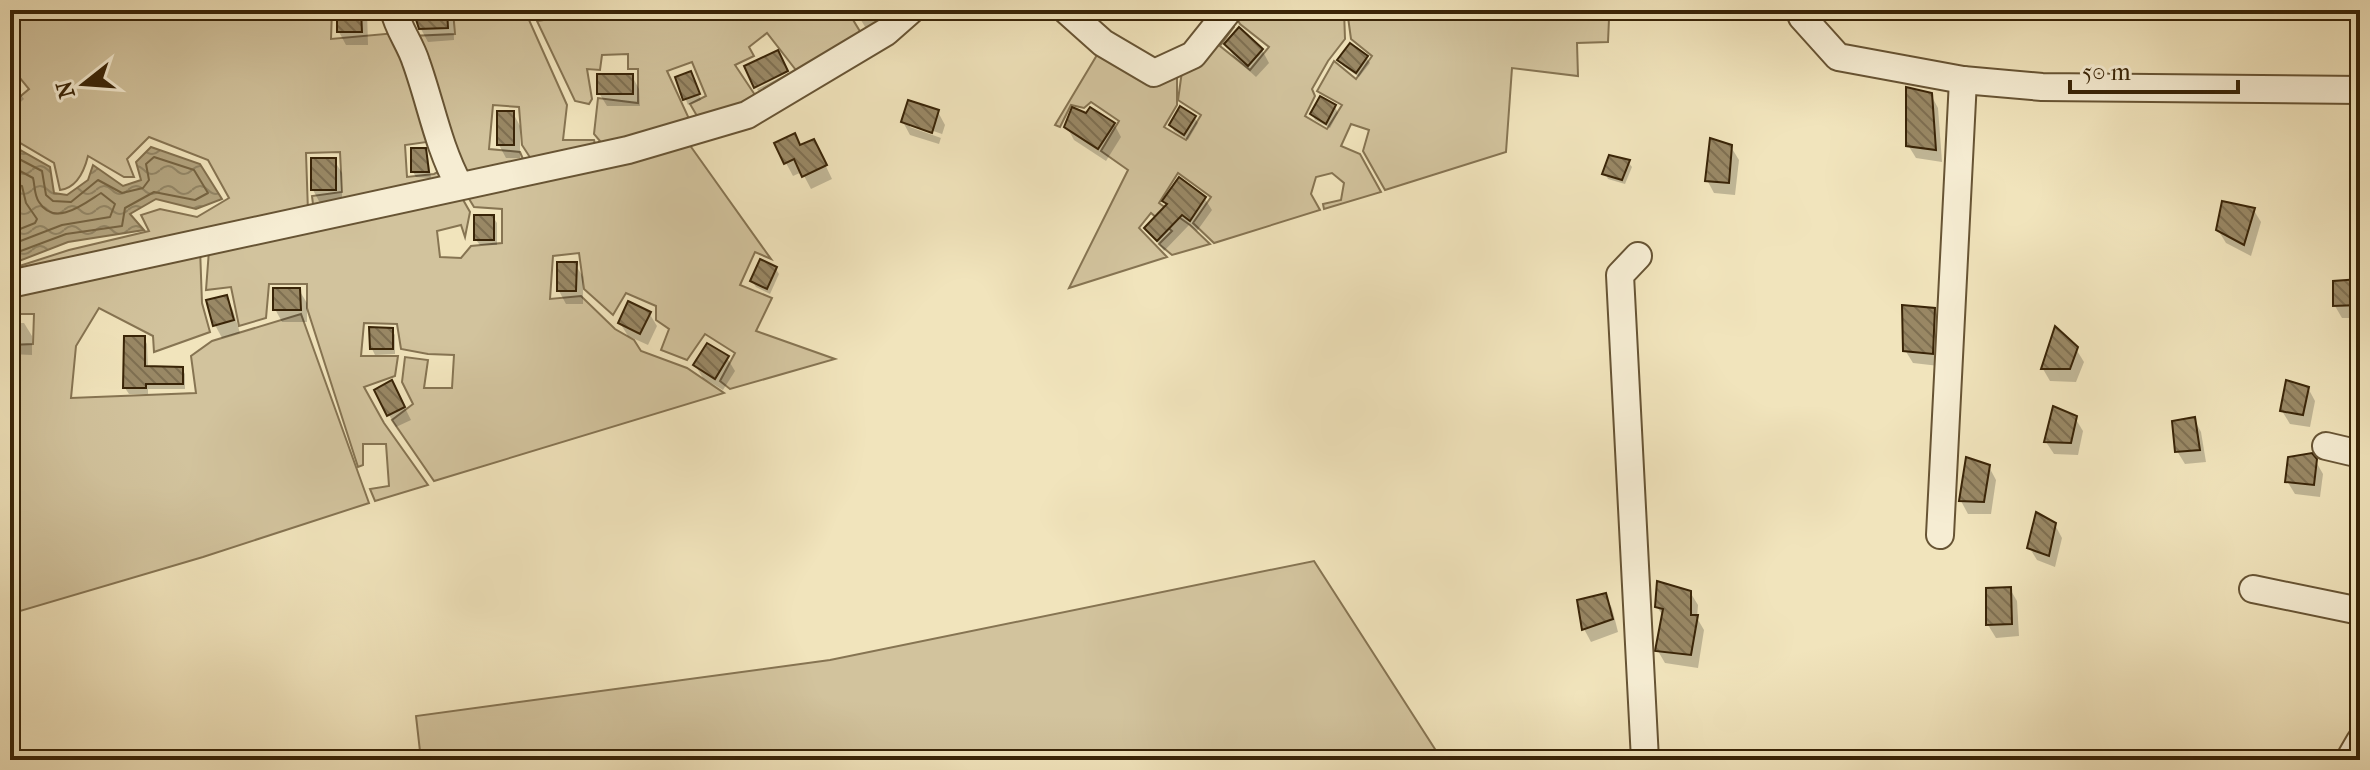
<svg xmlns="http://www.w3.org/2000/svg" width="2370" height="770" font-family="'IM FELL French Canon',serif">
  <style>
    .grass { fill: #d2c39d; stroke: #867452; stroke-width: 2 }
    .water { fill: url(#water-waves); stroke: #82704e; stroke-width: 2 }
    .shadow { fill: #0003; fill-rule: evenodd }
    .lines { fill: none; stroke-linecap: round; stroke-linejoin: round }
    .shore { stroke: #766442; stroke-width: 2 }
    .building { fill: url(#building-back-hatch); stroke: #392407; stroke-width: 2 }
    .minor-casing { stroke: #675434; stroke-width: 30 }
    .minor { stroke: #f6edd3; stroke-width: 26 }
  </style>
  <defs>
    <pattern id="water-waves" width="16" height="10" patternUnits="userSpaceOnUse" patternTransform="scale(2)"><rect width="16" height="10" fill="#b2a37e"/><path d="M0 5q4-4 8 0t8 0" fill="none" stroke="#928565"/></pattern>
    <pattern id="building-back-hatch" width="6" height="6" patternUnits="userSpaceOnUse" patternTransform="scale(2)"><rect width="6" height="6" fill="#998865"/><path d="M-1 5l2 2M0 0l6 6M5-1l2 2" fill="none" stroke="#7e6f51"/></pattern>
  </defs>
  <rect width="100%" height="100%" fill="#f1e4bc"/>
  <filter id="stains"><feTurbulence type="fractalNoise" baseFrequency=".0025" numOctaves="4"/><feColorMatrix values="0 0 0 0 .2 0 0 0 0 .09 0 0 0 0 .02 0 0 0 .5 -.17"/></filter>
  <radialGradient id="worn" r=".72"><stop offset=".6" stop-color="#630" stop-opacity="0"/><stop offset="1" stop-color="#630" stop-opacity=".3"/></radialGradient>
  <g class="grass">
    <path d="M 10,10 L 332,10 L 331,39 L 396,33 L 434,141 L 405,145 L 407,177 L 434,174 L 446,168 L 450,182 L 314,212 L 312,196 L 342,192 L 340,152 L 306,153 L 308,212 L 10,279 L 10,269 L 69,250 L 149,231 L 141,215 L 160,209 L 197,217 L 229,198 L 208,160 L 149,137 L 127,159 L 134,177 L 124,177 L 88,156 C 84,172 77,188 60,190 L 54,163 L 20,143 L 10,148 L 10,105 L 29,89 L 10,66 Z"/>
    <path d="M 453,10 L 527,10 L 529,20 L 567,105 L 563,140 L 594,140 L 597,152 L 533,162 L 522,145 L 519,107 L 493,105 L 489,149 L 520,152 L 526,166 L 459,178 L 411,36 L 455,34 Z"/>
    <path d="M 565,10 L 847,10 L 864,38 L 799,74 L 767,33 L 749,47 L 754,56 L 735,65 L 757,98 L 700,121 L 690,104 L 706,96 L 692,62 L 667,71 L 691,123 L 605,147 L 594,134 L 598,98 L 638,103 L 638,69 L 628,69 L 628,54 L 602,55 L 600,70 L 587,69 L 592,99 L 589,104 L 575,101 L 537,21 L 565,17 Z"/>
    <path d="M 1235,10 L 1344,10 L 1345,39 L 1328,61 L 1312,89 L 1315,96 L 1305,116 L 1327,129 L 1342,105 L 1317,91 L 1334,61 L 1356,79 L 1372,56 L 1351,39 L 1347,10 L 1549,10 L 1549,18 L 1609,19 L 1608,42 L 1577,43 L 1578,76 L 1512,68 L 1506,152 L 1385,190 L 1363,151 L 1369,130 L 1351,124 L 1341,146 L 1360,154 L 1381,192 L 1324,209 L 1323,204 L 1341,200 L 1344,183 L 1332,173 L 1316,177 L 1311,194 L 1320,210 L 1214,243 L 1193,223 L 1211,197 L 1178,173 L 1159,203 L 1190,225 L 1210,244 L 1172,255 L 1159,244 L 1172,231 L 1151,213 L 1139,228 L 1167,257 L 1069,288 L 1128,170 L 1101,151 L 1119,121 L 1091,102 L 1084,108 L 1071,105 L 1060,127 L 1055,125 L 1100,50 L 1177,74 L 1177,105 L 1164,127 L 1186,140 L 1201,115 L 1178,100 L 1182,71 L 1229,16 L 1234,27 L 1220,46 L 1250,70 L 1269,47 L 1240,24 L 1233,12 Z"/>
    <path d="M 684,137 L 771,259 L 755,252 L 740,285 L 772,298 L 756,331 L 835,359 L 730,389 L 720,381 L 735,353 L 705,334 L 687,360 L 661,350 L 669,329 L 656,320 L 656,306 L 626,293 L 613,315 L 584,289 L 579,253 L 553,256 L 550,299 L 581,296 L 615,329 L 634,340 L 641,351 L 687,368 L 724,393 L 434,481 L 392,420 L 413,404 L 402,382 L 405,357 L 428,360 L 424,388 L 452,388 L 454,355 L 428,354 L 401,349 L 397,324 L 364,323 L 361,356 L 398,356 L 395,376 L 364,387 L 384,423 L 428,485 L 375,501 L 370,489 L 389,486 L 386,444 L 363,444 L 363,465 L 358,467 L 307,308 L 307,284 L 269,284 L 266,318 L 239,326 L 231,287 L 206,290 L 209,250 L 458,191 L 470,212 L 465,237 L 461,225 L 437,231 L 440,257 L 461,258 L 471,246 L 502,243 L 502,209 L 474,207 L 463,189 Z"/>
    <path d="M 200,248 L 202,303 L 210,332 L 154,352 L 153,336 L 99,308 L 76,346 L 71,398 L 196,393 L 191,356 L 212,341 L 301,314 L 369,503 L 203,557 L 10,614 L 10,345 L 33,344 L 34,314 L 10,314 L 10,285 Z"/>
    <path d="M 1314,561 L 1442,760 L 421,760 L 416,716 L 830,660 Z"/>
  </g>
  <path class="water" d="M 151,147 L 200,164 L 222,199 L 196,209 L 156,199 L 130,214 L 144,230 L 68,242 L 14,263 L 10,262 L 10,155 L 20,150 L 50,167 L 54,193 L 67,195 L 88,180 L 93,165 L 123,186 L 141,180 L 136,162 Z"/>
  <g class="shadow">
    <path d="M 339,10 L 367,10 L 368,45 L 346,45 L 339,32 Z"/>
    <path d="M 415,10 L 453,10 L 454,40 L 428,42 L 415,18 Z"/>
    <path d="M 536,10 L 560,10 L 561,17 L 540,21 Z"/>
    <path d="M 855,10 L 875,10 L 886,28 L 871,37 Z"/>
    <path d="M 1226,44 L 1262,50 L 1269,63 L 1256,77 L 1234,57 Z"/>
    <path d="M 1366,57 L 1370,63 L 1359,77 L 1343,66 L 1340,60 Z"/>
    <path d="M 789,73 L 794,85 L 763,100 L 757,89 Z"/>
    <path d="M 632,76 L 639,89 L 640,106 L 607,106 L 599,93 Z"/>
    <path d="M 677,78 L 694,79 L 701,100 L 688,105 Z"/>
    <path d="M 10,80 L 24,99 L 10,112 Z"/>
    <path d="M 1931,95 L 1938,108 L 1942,162 L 1916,158 L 1908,145 Z"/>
    <path d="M 1335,107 L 1338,113 L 1330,128 L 1315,120 L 1312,114 Z"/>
    <path d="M 938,112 L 945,125 L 939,144 L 910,135 L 903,122 ZM 910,123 L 942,134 L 941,138 L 910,127 Z"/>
    <path d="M 513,113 L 520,126 L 520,158 L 506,158 L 499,145 Z"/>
    <path d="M 1194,117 L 1198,123 L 1188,140 L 1174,131 L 1171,125 Z"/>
    <path d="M 1114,124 L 1121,137 L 1106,161 L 1074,140 L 1067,127 Z"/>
    <path d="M 800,147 L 820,154 L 832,179 L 811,189 L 802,172 L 793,176 L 786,163 Z"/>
    <path d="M 1731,147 L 1739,160 L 1735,195 L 1714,193 L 1707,180 Z"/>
    <path d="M 425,150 L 428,156 L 431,178 L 416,177 L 413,172 Z"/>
    <path d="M 334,160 L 342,173 L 342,203 L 320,203 L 313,190 Z"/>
    <path d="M 1628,162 L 1632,167 L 1625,184 L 1608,179 L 1605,173 Z"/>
    <path d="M 1205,199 L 1212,210 L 1197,231 L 1189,225 L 1164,251 L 1147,228 L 1167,206 L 1165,201 Z"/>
    <path d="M 2253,209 L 2261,222 L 2251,256 L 2226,243 L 2218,230 Z"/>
    <path d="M 493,217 L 497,223 L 497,245 L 480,245 L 476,240 Z"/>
    <path d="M 575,264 L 583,277 L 583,304 L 566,304 L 559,291 Z"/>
    <path d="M 776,269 L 779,274 L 770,294 L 756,287 L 752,281 Z"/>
    <path d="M 2360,281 L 2360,318 L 2342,318 L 2335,306 Z"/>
    <path d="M 299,290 L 307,303 L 307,322 L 282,322 L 275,309 Z"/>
    <path d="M 226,297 L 233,310 L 240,333 L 222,338 L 215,325 Z"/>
    <path d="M 1934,310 L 1942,323 L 1939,366 L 1913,363 L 1905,350 Z"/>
    <path d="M 649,313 L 657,326 L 648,345 L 628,336 L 620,323 Z"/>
    <path d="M 10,323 L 24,323 L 32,336 L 32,355 L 10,354 Z"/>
    <path d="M 392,330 L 395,335 L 395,354 L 375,355 L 372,349 Z"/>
    <path d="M 144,338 L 147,344 L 148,368 L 182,369 L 185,374 L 185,389 L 148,389 L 148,394 L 129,394 L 125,388 Z"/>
    <path d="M 2076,349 L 2084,362 L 2076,382 L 2050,381 L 2043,369 Z"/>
    <path d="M 727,358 L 735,371 L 723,390 L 703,378 L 695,365 Z"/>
    <path d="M 2308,388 L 2315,401 L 2310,427 L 2290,424 L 2282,411 Z"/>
    <path d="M 399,396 L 411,420 L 396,427 L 389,415 Z"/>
    <path d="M 2075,418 L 2083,431 L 2078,455 L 2054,454 L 2046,442 Z"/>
    <path d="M 2194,419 L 2201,432 L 2206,462 L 2185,464 L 2177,451 Z"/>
    <path d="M 2315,460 L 2323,474 L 2320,497 L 2295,494 L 2287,481 Z"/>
    <path d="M 1989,467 L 1996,480 L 1991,514 L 1968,514 L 1961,501 Z"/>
    <path d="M 2055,525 L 2062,538 L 2055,567 L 2037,560 L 2029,547 Z"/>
    <path d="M 2010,589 L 2017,601 L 2019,636 L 1996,638 L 1988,625 Z"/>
    <path d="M 1690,592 L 1698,605 L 1697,618 L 1704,630 L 1698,668 L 1665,663 L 1658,651 L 1664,617 L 1657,607 Z"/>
    <path d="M 1605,595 L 1612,608 L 1618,632 L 1591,642 L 1584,629 Z"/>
  </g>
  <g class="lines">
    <g class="shore">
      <path d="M 10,162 L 21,160 L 42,171 L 46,195 L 53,201 L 71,202 L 98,180 L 122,193 L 143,188 L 149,180 L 146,164 L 154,157 L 194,170 L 208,193 L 195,200 L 154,192 L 125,208 L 122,226 L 66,234 L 10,255"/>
      <path d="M 10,172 L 20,171 L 33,178 C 35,185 34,195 39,202 C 55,228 85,203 101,193 L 115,204 L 110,217 L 62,225 L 10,245"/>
      <path d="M 10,184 L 22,186 L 26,203 L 37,219 L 35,223 L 10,233"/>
    </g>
  </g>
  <g class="building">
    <path d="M 337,10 L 361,10 L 362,32 L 337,32 Z"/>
    <path d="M 413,10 L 447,10 L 448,28 L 419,29 Z"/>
    <path d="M 1239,27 L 1263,49 L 1248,66 L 1224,44 Z"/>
    <path d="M 1350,43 L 1368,56 L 1356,73 L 1337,60 Z"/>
    <path d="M 778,50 L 788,71 L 754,88 L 744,66 Z"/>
    <path d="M 691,71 L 700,94 L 683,100 L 675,77 Z"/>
    <rect x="597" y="74" width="36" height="20"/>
    <path d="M 1906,87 L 1932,93 L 1936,150 L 1906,146 Z"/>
    <path d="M 1320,96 L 1336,105 L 1326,124 L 1310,114 Z"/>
    <path d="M 908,100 L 939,110 L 932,133 L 901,122 Z"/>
    <path d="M 1180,106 L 1196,116 L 1184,135 L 1169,125 Z"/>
    <path d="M 1072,107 L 1086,113 L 1090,107 L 1115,123 L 1098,149 L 1064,127 Z"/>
    <rect x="497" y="111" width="17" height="34"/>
    <path d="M 795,133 L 800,145 L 814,139 L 827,165 L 802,177 L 794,159 L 784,164 L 774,143 Z"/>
    <path d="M 1710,138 L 1732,145 L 1729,183 L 1705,181 Z"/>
    <path d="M 411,148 L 426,148 L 429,172 L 411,172 Z"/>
    <path d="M 1609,155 L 1630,160 L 1622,180 L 1602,174 Z"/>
    <rect x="311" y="158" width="25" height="32"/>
    <path d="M 1179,177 L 1206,197 L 1190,221 L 1182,215 L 1157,241 L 1144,228 L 1167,204 L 1162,201 Z"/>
    <path d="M 2222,201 L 2255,208 L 2244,245 L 2216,230 Z"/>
    <rect x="474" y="215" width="20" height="25"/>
    <path d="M 760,259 L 777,267 L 767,289 L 750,281 Z"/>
    <path d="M 557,262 L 577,262 L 576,291 L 557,291 Z"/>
    <path d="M 2360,279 L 2360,305 L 2333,306 L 2333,281 Z"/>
    <path d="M 273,288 L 300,288 L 301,310 L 273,310 Z"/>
    <path d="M 227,295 L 234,320 L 213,326 L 206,300 Z"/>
    <path d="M 628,301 L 651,312 L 640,334 L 618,323 Z"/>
    <path d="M 1902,305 L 1935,308 L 1933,354 L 1903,351 Z"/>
    <path d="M 2055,326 L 2078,347 L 2070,369 L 2041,369 Z"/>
    <path d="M 369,327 L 393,328 L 393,349 L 370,349 Z"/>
    <path d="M 124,336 L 145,336 L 145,366 L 183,367 L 183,384 L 146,384 L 146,388 L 123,388 Z"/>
    <path d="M 707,343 L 729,356 L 715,379 L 693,365 Z"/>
    <path d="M 392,380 L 405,407 L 387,416 L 374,390 Z"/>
    <path d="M 2286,380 L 2309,387 L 2303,415 L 2280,411 Z"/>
    <path d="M 2053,406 L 2077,416 L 2071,443 L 2044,442 Z"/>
    <path d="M 2195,417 L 2200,450 L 2175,452 L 2172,421 Z"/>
    <path d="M 2312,453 L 2317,459 L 2314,485 L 2285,482 L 2288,457 Z"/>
    <path d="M 1966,457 L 1990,465 L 1984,502 L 1959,501 Z"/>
    <path d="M 2036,512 L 2056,523 L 2049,556 L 2027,548 Z"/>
    <path d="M 1657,581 L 1691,591 L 1691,615 L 1698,615 L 1691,655 L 1655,651 L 1663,609 L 1655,607 Z"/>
    <path d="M 2011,587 L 2012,624 L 1986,625 L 1986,588 Z"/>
    <path d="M 1606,593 L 1613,619 L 1582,630 L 1577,600 Z"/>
  </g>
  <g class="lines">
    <defs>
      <g id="minor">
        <path d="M 394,10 C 398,29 410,43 416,62 C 431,104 438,146 459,185"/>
        <path d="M 1066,10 L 1103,43 L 1154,73 L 1193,55 L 1229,10"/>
        <path d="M 1799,10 L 1802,17 L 1838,57 L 1963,80 L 2042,87 L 2360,90"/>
        <path d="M 1638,256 L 1620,275 L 1645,760"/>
        <path d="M 10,284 L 628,150 L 747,115 L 886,32 L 911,10"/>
        <path d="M 2326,446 L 2360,454"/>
        <path d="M 1940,535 L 1963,80"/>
        <path d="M 2253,589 L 2360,611"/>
        <path d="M 2349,760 L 2360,741"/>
      </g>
    </defs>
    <use href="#minor" class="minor-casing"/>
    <use href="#minor" class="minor"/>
  </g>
  <rect width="2370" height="770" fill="none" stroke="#f1e4bc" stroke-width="40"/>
  <rect x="12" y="12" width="2346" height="746" fill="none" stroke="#392407" stroke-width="4"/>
  <rect x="20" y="20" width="2330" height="730" fill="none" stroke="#392407" stroke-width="2"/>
  <g transform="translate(84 84) rotate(253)" stroke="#f6edd3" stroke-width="6" paint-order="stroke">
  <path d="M0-6L14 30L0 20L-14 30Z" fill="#392407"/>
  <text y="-12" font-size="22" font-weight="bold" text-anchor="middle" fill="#392407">N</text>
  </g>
  <path d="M2070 80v12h168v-12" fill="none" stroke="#392407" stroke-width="4"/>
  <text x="2082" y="80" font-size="24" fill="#392407" stroke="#f6edd3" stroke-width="6" paint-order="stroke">50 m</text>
  <rect width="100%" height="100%" filter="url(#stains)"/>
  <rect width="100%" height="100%" fill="url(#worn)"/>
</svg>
